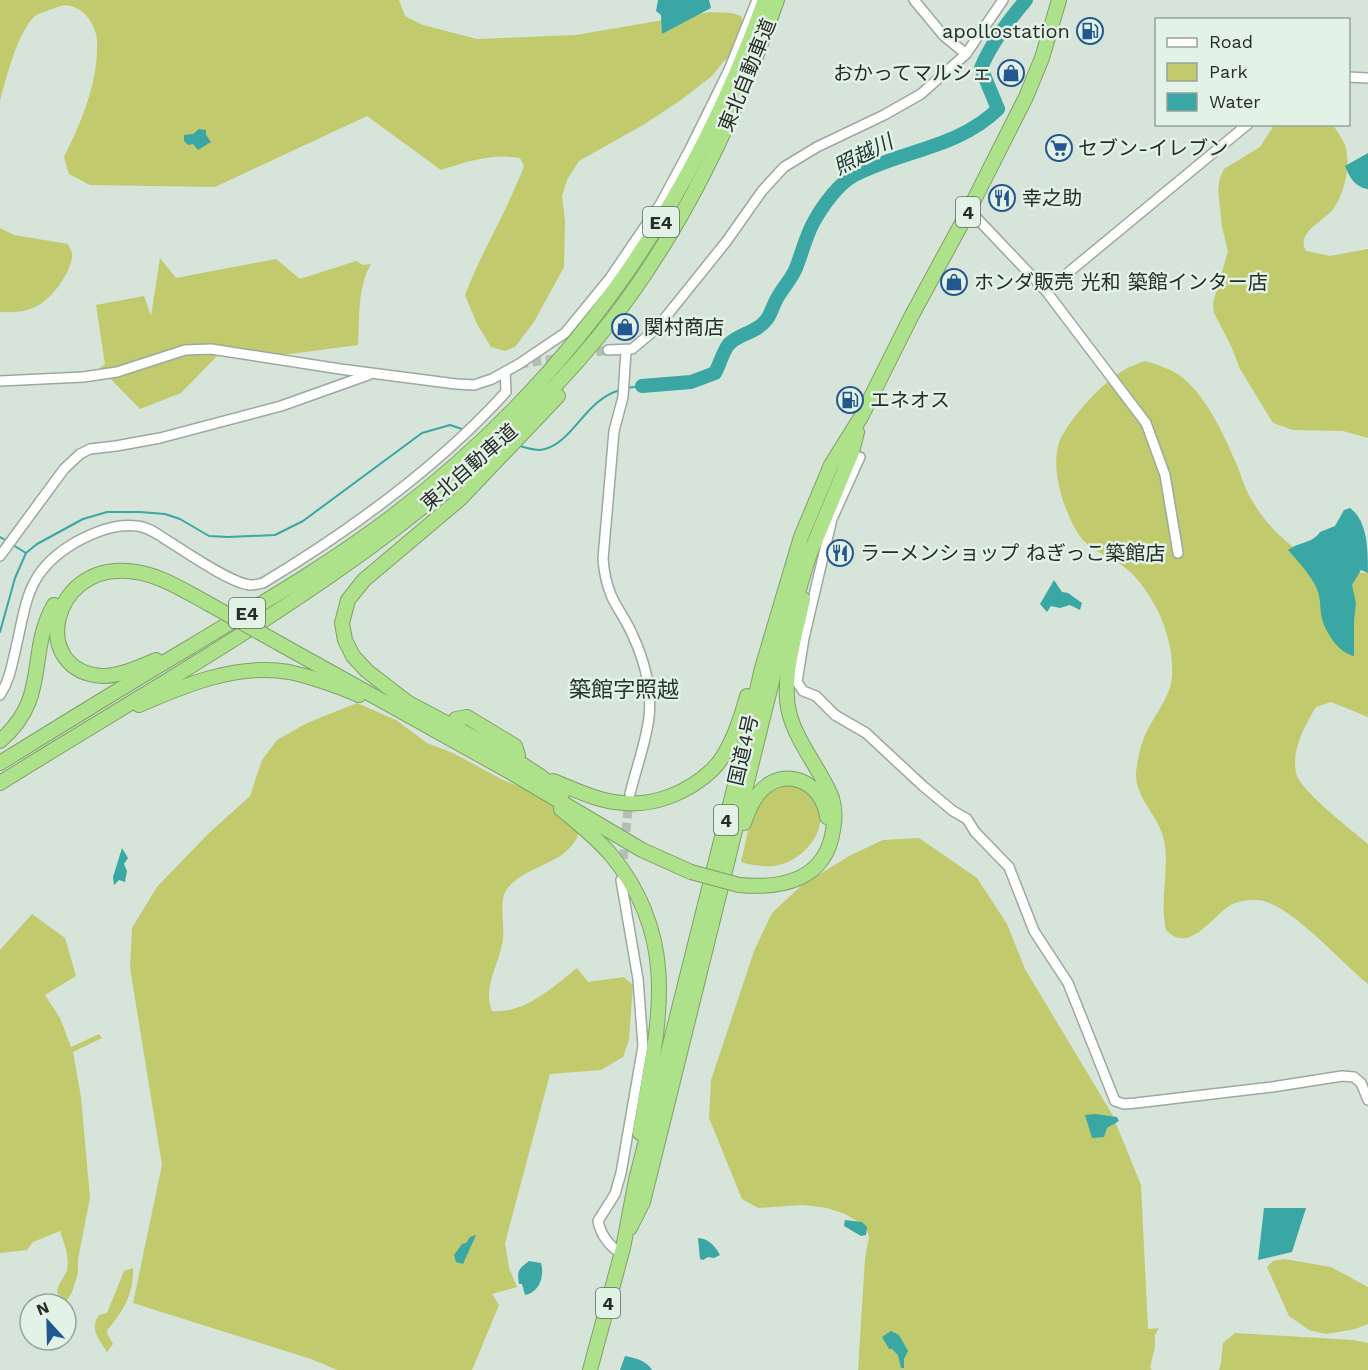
<svg xmlns="http://www.w3.org/2000/svg" width="1368" height="1370" font-family="'Work Sans','Noto Sans JP',sans-serif">
  <style>
    .green { fill: #c1ca6d }
    .water { fill: #3aa7a5 }
    .lines { fill: none; stroke-linecap: round; stroke-linejoin: round }
    .stream { stroke: #3aa7a5; stroke-width: 2 }
    .river { stroke: #3aa7a5; stroke-width: 14 }
    .minor-tunnel { stroke: #b3bfb6; stroke-width: 9; stroke-dasharray: 9 4.5; stroke-linecap: butt }
    .minor-casing { stroke: #9ba99f; stroke-width: 12 }
    .highway-casing { stroke: #7ea268; stroke-width: 16 }
    .minor { stroke: #fff; stroke-width: 9 }
    .highway { stroke: #ade18a; stroke-width: 14 }
    .highway-bridge-casing { stroke: #7ea268; stroke-width: 16; stroke-linecap: butt }
    .highway-bridge { stroke: #ade18a; stroke-width: 14 }
    .labels { text-anchor: middle; dominant-baseline: central; stroke-width: 5; stroke-linejoin: round; paint-order: stroke }
    .shield { fill: #e3f2e6; stroke: #5f6861; stroke-width: 1.5 }
    .shield-label { font-size: 18px; font-weight: bold; fill: #272d28 }
    .poi-label { font-size: 20px; fill: #272d28; stroke: #e3f2e6; text-anchor: start }
    .street-label { font-size: 20px; fill: #272d28; stroke: #e3f2e6 }
    .water-label { font-size: 21px; font-style: italic; fill: #213938; stroke: #e3f2e6 }
    .quarter-label { font-size: 22px; fill: #29352d; stroke: #e3f2e6 }
  </style>
  <rect width="100%" height="100%" fill="#d6e4d9"/>
  <g class="green">
    <path d="M 0,0 L 399,0 L 405,16 L 423,25 L 477,39 L 576,35 L 710,12 L 732,13 L 741,16 L 744,25 L 736,52 L 723,62 L 712,76 L 681,100 L 643,125 L 579,161 L 567,180 L 562,196 L 565,221 L 564,267 L 534,322 L 515,347 L 505,351 L 491,347 L 477,324 L 465,295 C 482,251 507,211 524,166 L 520,158 C 493,153 466,162 441,170 L 367,116 L 215,187 L 90,185 L 69,174 L 64,157 C 82,121 99,80 97,39 C 96,28 87,13 78,9 C 68,3 62,5 52,9 C 47,11 39,13 35,16 C 18,31 6,78 0,101 Z"/>
    <path d="M 1274,125 L 1333,125 C 1337,131 1342,138 1345,145 C 1351,164 1345,192 1334,208 C 1325,221 1295,232 1306,251 L 1330,256 L 1368,249 L 1368,438 L 1343,431 L 1293,430 L 1273,423 L 1240,369 L 1232,348 L 1214,313 L 1213,303 L 1228,251 L 1222,227 L 1218,189 L 1220,178 L 1224,169 L 1260,147 Z"/>
    <path d="M 0,228 L 14,235 L 68,244 C 69,247 71,250 72,253 C 74,269 51,300 37,306 C 26,312 12,313 0,312 Z"/>
    <path d="M 160,258 L 176,278 L 276,259 L 300,279 L 356,261 L 363,265 L 371,264 C 357,288 360,317 358,345 L 290,354 L 220,353 L 181,393 L 140,409 L 100,368 L 105,364 L 96,305 L 144,296 L 151,316 Z"/>
    <path d="M 1145,361 C 1158,365 1172,369 1183,378 C 1207,398 1224,435 1236,463 C 1241,474 1244,487 1250,497 C 1276,543 1316,569 1368,573 L 1368,717 L 1331,702 L 1316,707 C 1305,725 1291,751 1296,773 C 1300,791 1352,830 1368,844 L 1368,984 C 1342,964 1287,899 1255,900 C 1246,900 1237,901 1229,906 C 1210,919 1189,954 1166,930 C 1159,900 1170,870 1164,840 C 1159,816 1135,798 1136,773 C 1137,763 1140,747 1144,738 C 1152,717 1171,698 1172,676 C 1173,665 1171,650 1168,639 C 1163,614 1142,578 1120,564 C 1106,555 1089,550 1079,535 C 1064,512 1049,467 1060,440 C 1071,417 1102,383 1124,370 C 1130,366 1138,364 1145,361 Z"/>
    <path d="M 357,703 L 396,720 L 427,743 L 453,753 L 503,780 L 523,788 L 558,797 L 579,819 C 579,825 579,833 577,838 C 562,866 525,865 507,889 C 498,901 505,926 503,939 C 500,963 482,987 492,1011 C 525,1014 553,987 577,968 L 588,982 L 624,977 L 633,985 L 629,1040 L 623,1057 L 601,1070 L 550,1074 L 505,1243 L 509,1268 L 517,1287 L 492,1294 L 499,1305 L 472,1370 L 337,1370 L 311,1359 L 133,1303 L 162,1165 L 130,968 L 132,928 L 157,887 L 208,834 L 250,796 L 262,760 L 277,740 L 307,723 Z"/>
    <path d="M 797,783 C 802,788 810,793 814,799 C 834,827 803,862 774,866 C 763,867 751,865 741,862 L 750,822 L 756,802 L 783,784 Z"/>
    <path d="M 919,838 L 977,878 L 1007,924 L 1025,969 L 1112,1114 L 1141,1185 L 1148,1329 L 1159,1328 L 1155,1335 L 1155,1346 L 1150,1368 L 1152,1370 L 858,1370 L 865,1259 L 869,1237 L 865,1226 L 845,1214 L 827,1208 L 803,1205 L 758,1208 L 742,1199 L 709,1118 L 711,1080 L 754,951 L 772,913 L 802,885 L 851,855 L 883,840 Z"/>
    <path d="M 32,914 L 65,938 L 76,976 L 45,995 L 60,1018 L 71,1047 L 99,1034 L 102,1038 L 73,1052 L 81,1097 L 90,1198 L 78,1259 L 78,1273 L 72,1292 L 66,1302 L 57,1293 C 57,1284 64,1279 67,1270 C 70,1257 64,1243 60,1231 L 33,1242 L 27,1250 L 0,1253 L 0,950 Z"/>
    <path d="M 1284,1259 L 1331,1267 L 1368,1287 L 1368,1324 L 1355,1329 L 1326,1334 L 1309,1330 L 1289,1316 L 1267,1267 L 1273,1261 Z"/>
    <path d="M 133,1268 C 134,1293 123,1312 107,1330 L 108,1335 L 113,1344 L 107,1352 C 99,1339 89,1329 99,1315 L 107,1313 L 124,1271 Z"/>
    <path d="M 1235,1333 L 1353,1340 L 1368,1343 L 1368,1370 L 1219,1370 L 1221,1363 L 1223,1343 Z"/>
  </g>
  <g class="water">
    <path d="M 658,0 L 709,0 L 711,8 L 662,34 L 661,15 L 656,11 Z"/>
    <path d="M 199,129 L 206,130 L 206,135 L 211,142 L 198,150 L 193,144 L 188,145 L 184,141 L 184,135 L 193,134 Z"/>
    <path d="M 1368,153 L 1368,189 L 1367,189 C 1354,186 1350,178 1345,166 Z"/>
    <path d="M 1350,508 C 1368,521 1368,551 1368,573 L 1361,570 L 1352,585 L 1356,603 L 1354,621 L 1354,656 C 1339,653 1326,633 1322,619 C 1319,605 1322,597 1314,583 C 1307,571 1297,560 1288,550 C 1299,542 1313,543 1320,532 L 1335,526 L 1344,510 Z"/>
    <path d="M 1054,580 L 1062,592 L 1068,593 L 1082,603 L 1080,610 L 1070,605 L 1060,608 L 1051,606 L 1047,612 L 1040,604 Z"/>
    <path d="M 122,848 L 128,858 L 124,864 L 127,871 L 125,882 L 119,880 L 114,885 L 113,877 Z"/>
    <path d="M 1095,1114 L 1117,1117 L 1119,1121 L 1107,1128 L 1104,1137 L 1092,1138 L 1085,1115 Z"/>
    <path d="M 1264,1208 L 1306,1208 L 1292,1252 L 1258,1260 Z"/>
    <path d="M 845,1220 L 862,1222 L 867,1227 L 866,1235 L 861,1236 L 844,1226 Z"/>
    <path d="M 476,1235 L 463,1264 L 456,1262 L 454,1255 L 462,1244 L 466,1243 L 470,1237 Z"/>
    <path d="M 698,1238 C 708,1238 716,1247 720,1255 L 714,1258 L 708,1257 L 703,1260 L 700,1259 Z"/>
    <path d="M 529,1261 L 541,1263 C 545,1276 539,1293 525,1295 L 522,1284 L 519,1284 C 517,1270 518,1270 529,1261 Z"/>
    <path d="M 891,1331 L 899,1335 L 908,1351 L 904,1359 L 904,1368 L 901,1368 L 898,1355 L 892,1349 L 889,1349 L 882,1337 Z"/>
    <path d="M 625,1356 C 635,1358 646,1360 652,1370 L 620,1370 Z"/>
  </g>
  <g class="lines">
    <g class="stream">
      <path d="M 626,388 L 642,386"/>
      <path d="M 517,445 C 524,447 532,450 540,450 C 572,446 584,400 620,390"/>
      <path d="M 0,537 L 9,542"/>
      <path d="M 13,545 L 26,553"/>
      <path d="M 0,632 L 15,578 L 26,553 L 37,544 L 83,519 L 107,512 L 140,512 L 165,514 L 180,519 L 209,536 L 228,537 L 275,535 L 303,521 L 422,433 L 450,425 L 465,430"/>
    </g>
    <path class="river" d="M 642,386 L 691,382 L 715,373 C 720,364 723,351 729,344 C 740,333 757,333 767,319 C 772,312 774,302 779,295 C 785,285 792,278 796,268 C 800,258 803,247 807,237 C 814,217 835,186 853,176 C 901,150 957,149 998,109 L 981,68 C 991,43 1009,20 1026,0"/>
    <g class="minor-tunnel">
      <path d="M 583,354 L 608,350"/>
      <path d="M 519,364 L 561,358"/>
      <path d="M 622,872 L 629,799"/>
    </g>
    <defs>
      <g id="minor">
        <path d="M 914,0 L 943,35 L 966,54"/>
        <path d="M 1348,77 L 1368,78"/>
        <path d="M 969,210 L 1046,291 L 1146,423 L 1165,475 L 1178,553"/>
        <path d="M 1046,291 L 1248,124"/>
        <path d="M 608,350 L 632,349 L 656,329 L 726,242 L 762,191 L 784,167 L 817,147 L 884,115 L 921,94 L 966,54 L 1003,0"/>
        <path d="M 626,351 L 623,397 L 614,431 L 603,559 C 604,571 606,583 611,595 C 617,609 627,621 633,636 C 644,660 652,690 649,717 C 646,743 636,768 630,794"/>
        <path d="M 0,381 L 83,377 L 117,372 L 185,350 L 211,349 L 340,369 L 456,384 L 474,385 L 492,379 L 519,364 L 565,333 L 610,278 L 661,203 L 690,149 L 729,70 L 757,0"/>
        <path d="M 860,457 L 832,519 L 804,638 L 797,682 L 803,691 L 816,696 L 835,715 L 866,733 L 923,786 L 953,811 L 967,819 L 975,832 L 1009,867 L 1034,931 L 1068,983 L 1115,1101 L 1124,1104 L 1136,1103 L 1272,1087 L 1342,1076 L 1354,1077 L 1361,1083 L 1368,1100"/>
        <path d="M 0,556 L 64,469 L 80,454 L 90,449 L 116,446 L 160,438 L 281,406 L 368,375"/>
        <path d="M 0,695 C 8,683 11,670 14,656 C 27,604 24,572 76,542 C 94,532 117,523 137,526 C 147,527 154,532 162,537 C 181,549 230,583 250,585 C 254,585 259,584 263,583 C 351,530 437,468 506,392 L 505,372"/>
        <path d="M 621,880 L 638,979 L 643,1046 L 621,1173 L 615,1194 L 598,1221 C 601,1236 609,1246 622,1254"/>
      </g>
      <g id="highway">
        <path d="M 282,645 L 512,773 L 642,850 L 691,872"/>
        <path d="M 156,660 C 140,667 120,676 103,676 C 29,672 50,564 128,571 C 158,573 183,590 209,604"/>
        <path d="M 401,699 L 514,759 L 540,776 L 562,794"/>
        <path d="M 407,702 L 367,671 L 353,656 L 345,640 L 342,623 L 348,600 L 364,580 L 460,499 L 558,396"/>
        <path d="M 139,705 C 185,685 237,663 289,672 C 313,677 337,686 359,695"/>
        <path d="M 456,719 L 467,717 L 515,746 L 518,755"/>
        <path d="M 0,741 C 51,697 26,654 54,605"/>
        <path d="M 0,763 C 63,724 126,685 190,647 C 252,609 315,573 374,530 C 560,395 688,216 765,0"/>
        <path d="M 553,781 C 576,790 599,802 624,803 C 655,806 689,792 712,770 C 729,754 741,718 747,696"/>
        <path d="M 0,783 C 211,651 439,532 599,336 C 680,237 735,119 777,0"/>
        <path d="M 561,809 C 579,824 597,838 612,856 C 684,945 656,1031 640,1133"/>
        <path d="M 744,823 C 748,812 751,802 759,793 C 784,764 823,782 827,817"/>
        <path d="M 739,885 C 782,889 826,880 833,830 C 835,820 835,808 832,798 C 820,768 797,744 789,712 C 781,679 796,633 803,599"/>
        <path d="M 630,1228 L 643,1202 L 775,669 L 809,556 L 852,452 L 857,432"/>
        <path d="M 590,1370 L 623,1248 L 636,1180 L 743,753 L 762,668 L 801,537 L 831,465 L 861,417 L 912,315 L 969,210 L 1026,97 L 1042,58 L 1059,0"/>
      </g>
    </defs>
    <use href="#minor" class="minor-casing"/>
    <use href="#highway" class="highway-casing"/>
    <use href="#minor" class="minor"/>
    <use href="#highway" class="highway"/>
    <defs>
      <g id="highway-bridge">
        <path d="M 209,604 L 282,645"/>
        <path d="M 691,872 L 739,885"/>
      </g>
    </defs>
    <use href="#highway-bridge" class="highway-bridge-casing"/>
    <use href="#highway-bridge" class="highway-bridge"/>
  </g>
  <defs>
    <symbol id="fuel-ring" viewBox="-11 -11 22 22"><circle r="9.5" fill="#e3f2e6" stroke="#245790" stroke-width="1.5"/><path d="M-5.5-6h7V0h2V4h1.3V-2.5L3-4.5l.8-.8L6-3V5H2.5V1h-1V6h-7ZM-4.2-4.7v3.2H.2V-4.7Z" fill="#245790"/></symbol>
    <symbol id="shop-ring" viewBox="-11 -11 22 22"><circle r="9.5" fill="#e3f2e6" stroke="#245790" stroke-width="1.5"/><path d="M-5-2.5h2.3a2.7 3.5 0 0 1 5.4 0H5L5.5 6h-11ZM-1.5-2.5h3a1.5 2.3 0 0 0-3 0Z" fill="#245790"/></symbol>
    <symbol id="supermarket-ring" viewBox="-11 -11 22 22"><circle r="9.5" fill="#e3f2e6" stroke="#245790" stroke-width="1.5"/><path d="M-6-5.5h2.5l.6 2H6L4.5 2H-2.5L-4.4-4H-6ZM-1.5 3.2a1.3 1.3 0 1 0 .1 0ZM3 3.2a1.3 1.3 0 1 0 .1 0Z" fill="#245790"/></symbol>
    <symbol id="restaurant-ring" viewBox="-11 -11 22 22"><circle r="9.5" fill="#e3f2e6" stroke="#245790" stroke-width="1.5"/><path d="M-5-6h1v4h1v-4h1v4h1v-4h1v5L-1.5 .5V6h-2V.5L-5-1ZM5-6V6H3V1.5H1.5Q1.5-4 5-6Z" fill="#245790"/></symbol>
  </defs>
  <g fill-rule="evenodd">
    <use href="#fuel-ring" x="1075" y="16" width="30" height="30"/>
    <use href="#shop-ring" x="996" y="58" width="30" height="30"/>
    <use href="#supermarket-ring" x="1044" y="133" width="30" height="30"/>
    <use href="#restaurant-ring" x="987" y="183" width="30" height="30"/>
    <use href="#shop-ring" x="939" y="267" width="30" height="30"/>
    <use href="#shop-ring" x="610" y="312" width="30" height="30"/>
    <use href="#fuel-ring" x="835" y="385" width="30" height="30"/>
    <use href="#restaurant-ring" x="825" y="538" width="30" height="30"/>
  </g>
  <g class="labels">
    <g class="shield">
      <rect x="956" y="197" width="24" height="30" rx="4.5"/>
      <rect x="643" y="207" width="36" height="30" rx="4.5"/>
      <rect x="229" y="598" width="36" height="30" rx="4.5"/>
      <rect x="714" y="805" width="24" height="30" rx="4.5"/>
      <rect x="596" y="1288" width="24" height="30" rx="4.5"/>
    </g>
    <g class="shield-label">
      <text x="968" y="212">4</text>
      <text x="661" y="222">E4</text>
      <text x="247" y="613">E4</text>
      <text x="726" y="820">4</text>
      <text x="608" y="1303">4</text>
    </g>
    <g class="poi-label">
      <text x="1070" y="31" text-anchor="end">apollostation</text>
      <text x="992" y="73" text-anchor="end">おかってマルシェ</text>
      <text x="1078" y="148">セブン-イレブン</text>
      <text x="1022" y="198">幸之助</text>
      <text x="974" y="282">ホンダ販売 光和 築館インター店</text>
      <text x="644" y="327">関村商店</text>
      <text x="870" y="400">エネオス</text>
      <text x="860" y="553">ラーメンショップ ねぎっこ築館店</text>
    </g>
    <g class="street-label">
      <text transform="translate(747 75) rotate(-68)">東北自動車道</text>
      <text transform="translate(469 467) rotate(-41)">東北自動車道</text>
      <text transform="translate(743 750) rotate(-77)">国道4号</text>
    </g>
    <g class="water-label">
      <text transform="translate(863 154) rotate(-27)">照越川</text>
    </g>
    <g class="quarter-label">
      <text x="624" y="689">築館字照越</text>
    </g>
  </g>
  <rect x="1155" y="18" width="195" height="108" fill="#e3f2e6" stroke="#98a39a" stroke-width="1.5"/>
  <rect x="1167" y="38" width="30" height="9" fill="#ffffff" stroke="#98a39a" stroke-width="1.5"/>
  <text x="1209" y="48" font-size="18" fill="#272d28">Road</text>
  <rect x="1167" y="63" width="30" height="18" fill="#c1ca6d" stroke="#98a39a" stroke-width="1.5"/>
  <text x="1209" y="78" font-size="18" fill="#272d28">Park</text>
  <rect x="1167" y="93" width="30" height="18" fill="#3aa7a5" stroke="#98a39a" stroke-width="1.5"/>
  <text x="1209" y="108" font-size="18" fill="#272d28">Water</text>
  <g transform="translate(48 1322) rotate(338)"><circle r="28" fill="#e3f2e6" stroke="#98a39a" stroke-width="1.5"/>
  <path d="M0-4.5L10 22L0 15L-10 22Z" fill="#245790"/>
  <text y="-9" font-size="16" font-weight="bold" text-anchor="middle" fill="#272d28">N</text>
  </g>
</svg>
